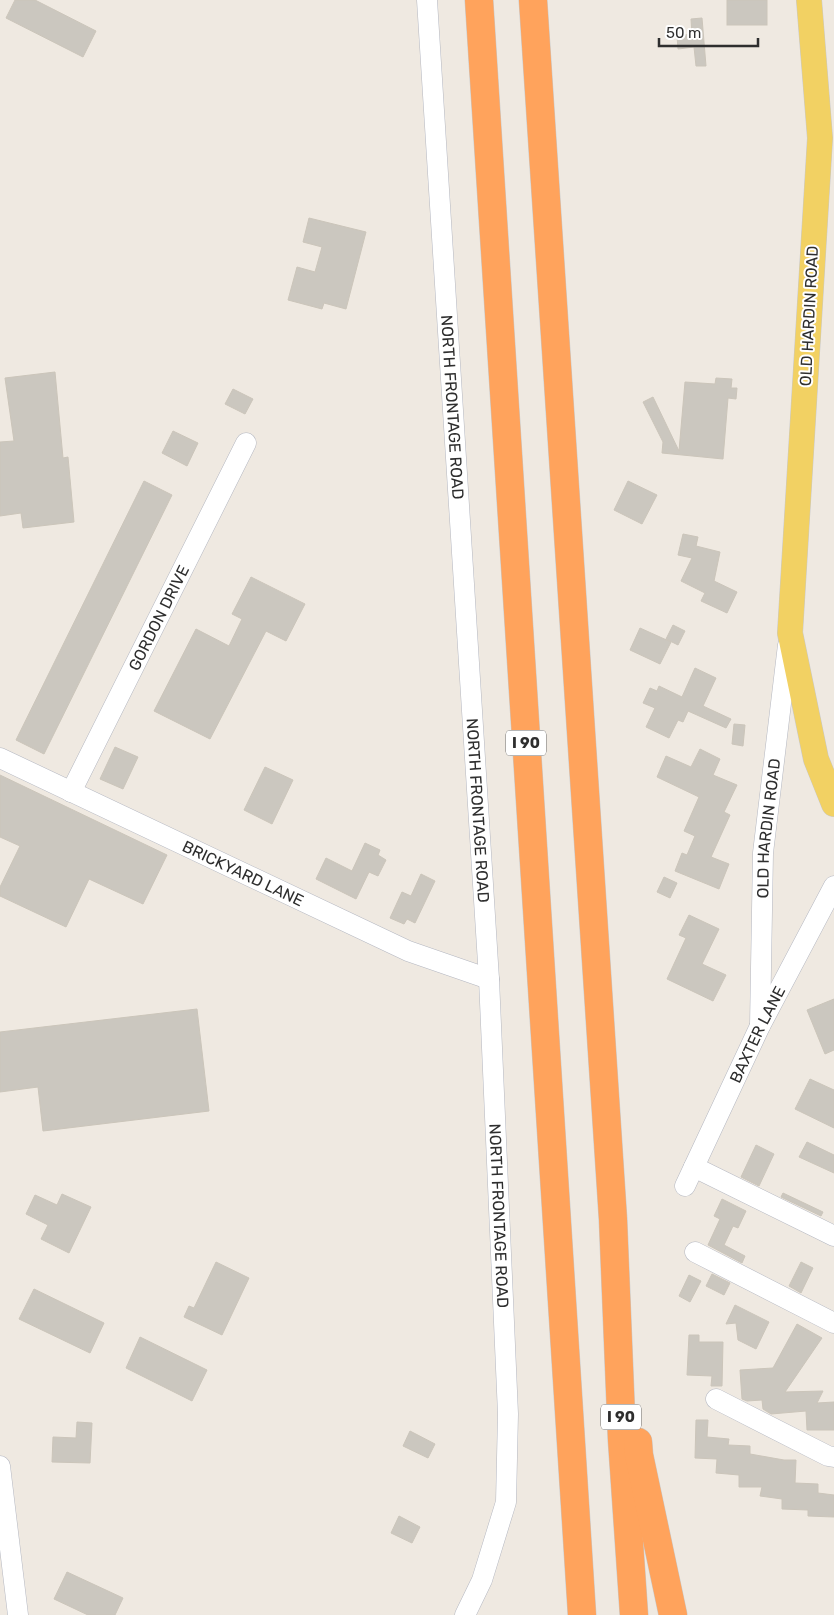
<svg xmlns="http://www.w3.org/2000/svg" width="834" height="1615" font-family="Rubik,sans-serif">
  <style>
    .building { fill: #cbc7bf; stroke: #cbc5ba }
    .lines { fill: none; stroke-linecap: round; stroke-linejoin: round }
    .minor-casing { stroke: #b4b7c1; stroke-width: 21 }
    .major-casing { stroke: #c9c9c9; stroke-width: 26 }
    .highway-casing { stroke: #c9c9c9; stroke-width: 29 }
    .minor { stroke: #fff; stroke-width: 20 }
    .major { stroke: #f2d163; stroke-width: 25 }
    .highway { stroke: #ffa35c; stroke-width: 28 }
    .labels { text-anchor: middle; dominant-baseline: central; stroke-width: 4; stroke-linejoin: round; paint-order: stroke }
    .shield { fill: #fff; stroke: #6d6d6d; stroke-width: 1 }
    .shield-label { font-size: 15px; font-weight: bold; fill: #2e2e2e }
    .street-label { font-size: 16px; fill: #2e2e2e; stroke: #fff }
  </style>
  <rect width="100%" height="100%" fill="#efe9e1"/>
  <g class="building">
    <path d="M 15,0 L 35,0 L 96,31 L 83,57 L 6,18 Z"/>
    <rect x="727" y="0" width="40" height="25"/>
    <path d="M 702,18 L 706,66 L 696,66 L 694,47 L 678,49 L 677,36 L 692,34 L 691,19 Z"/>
    <path d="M 309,218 L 366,232 L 346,309 L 324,303 L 322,309 L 288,300 L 297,267 L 315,272 L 322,247 L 303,242 Z"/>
    <path d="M 55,372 L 63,458 L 68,457 L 74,522 L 23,528 L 21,513 L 0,516 L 0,442 L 14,441 L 5,378 Z"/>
    <path d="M 716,378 L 732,379 L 731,388 L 737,388 L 736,399 L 728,398 L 723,459 L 662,453 L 663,442 L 643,402 L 653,397 L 679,451 L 685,382 L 715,384 Z"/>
    <path d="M 233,389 L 253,399 L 245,414 L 225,404 Z"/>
    <path d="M 173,431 L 198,443 L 187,466 L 162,453 Z"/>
    <path d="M 144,481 L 172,495 L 44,754 L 16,740 Z"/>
    <path d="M 628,481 L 657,495 L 642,524 L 614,510 Z"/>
    <path d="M 683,534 L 698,537 L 696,546 L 720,552 L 714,581 L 737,592 L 727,613 L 701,601 L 705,593 L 681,581 L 692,558 L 678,555 Z"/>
    <path d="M 251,577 L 305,604 L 286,641 L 266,631 L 210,739 L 154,711 L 196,629 L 229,646 L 242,619 L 232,614 Z"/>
    <path d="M 673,625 L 685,631 L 678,645 L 666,639 Z"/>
    <path d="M 640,628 L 671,642 L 660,664 L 630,650 Z"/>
    <path d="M 695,668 L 716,678 L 703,706 L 731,719 L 726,728 L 688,711 L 683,722 L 678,720 L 669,738 L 646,727 L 655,708 L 643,703 L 650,688 L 657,691 L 659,686 L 682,697 Z"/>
    <path d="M 734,724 L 745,725 L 743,746 L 732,744 Z"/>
    <path d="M 115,747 L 138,757 L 123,789 L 100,779 Z"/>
    <path d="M 700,749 L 720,759 L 713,775 L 737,785 L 724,812 L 730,815 L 711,857 L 729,864 L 719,889 L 675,871 L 682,853 L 687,855 L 695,836 L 684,831 L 699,797 L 657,777 L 666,756 L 691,767 Z"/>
    <path d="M 265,767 L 293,780 L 272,824 L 244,810 Z"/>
    <path d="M 0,775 L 167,855 L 143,904 L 89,879 L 66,927 L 0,896 L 0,887 L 20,846 L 0,837 Z"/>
    <path d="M 365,843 L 380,850 L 378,855 L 386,860 L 378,876 L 369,872 L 356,899 L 316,879 L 326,858 L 352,871 Z"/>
    <path d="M 421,874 L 435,881 L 415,923 L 407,919 L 404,924 L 390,918 L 402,892 L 411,896 Z"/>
    <path d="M 664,877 L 677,883 L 670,898 L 657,892 Z"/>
    <path d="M 689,915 L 719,929 L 702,964 L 726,975 L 713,1001 L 667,979 L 686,938 L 679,935 Z"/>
    <path d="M 834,999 L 834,1050 L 825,1054 L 807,1010 Z"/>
    <path d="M 197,1009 L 209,1111 L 43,1131 L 38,1087 L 0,1092 L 0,1032 Z"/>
    <path d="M 810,1079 L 834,1090 L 834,1128 L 795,1109 Z"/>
    <path d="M 807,1142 L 834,1155 L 834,1173 L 799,1157 Z"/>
    <path d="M 756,1145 L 774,1154 L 759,1186 L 741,1177 Z"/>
    <path d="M 783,1193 L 823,1212 L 821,1216 L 781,1197 Z"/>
    <path d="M 62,1194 L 91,1207 L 69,1253 L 41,1239 L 48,1225 L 26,1214 L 35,1195 L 57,1205 Z"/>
    <path d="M 722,1199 L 746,1211 L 738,1228 L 733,1226 L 724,1245 L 745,1256 L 742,1263 L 708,1245 L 720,1219 L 714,1216 Z"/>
    <path d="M 216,1262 L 249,1278 L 222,1335 L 184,1317 L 189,1306 L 194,1308 Z"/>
    <path d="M 801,1262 L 813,1268 L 801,1293 L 789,1286 Z"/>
    <path d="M 712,1274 L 730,1283 L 724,1295 L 706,1286 Z"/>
    <path d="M 689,1275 L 701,1281 L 690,1302 L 679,1296 Z"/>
    <path d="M 34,1289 L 104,1323 L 90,1353 L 19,1319 Z"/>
    <path d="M 735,1305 L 769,1322 L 756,1349 L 738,1340 L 736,1323 L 726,1324 Z"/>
    <path d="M 797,1324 L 822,1338 L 785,1392 L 823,1391 L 817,1403 L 834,1402 L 834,1430 L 807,1430 L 806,1411 L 771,1414 L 763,1409 L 762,1400 L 747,1401 L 742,1399 L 740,1370 L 773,1368 Z"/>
    <path d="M 689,1335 L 699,1335 L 699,1342 L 723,1342 L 722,1386 L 711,1386 L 712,1376 L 687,1375 Z"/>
    <path d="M 140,1337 L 207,1370 L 192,1401 L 126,1368 Z"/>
    <path d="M 696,1420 L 708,1420 L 707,1437 L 729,1439 L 728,1445 L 750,1446 L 750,1454 L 784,1460 L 796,1460 L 795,1483 L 818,1484 L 818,1493 L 834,1495 L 834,1517 L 808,1516 L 808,1510 L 782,1509 L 782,1499 L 760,1496 L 762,1487 L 739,1487 L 739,1475 L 716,1473 L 717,1459 L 695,1458 Z"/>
    <path d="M 77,1422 L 92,1423 L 90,1463 L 52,1462 L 53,1437 L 76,1438 Z"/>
    <path d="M 410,1431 L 435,1444 L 428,1458 L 403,1446 Z"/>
    <path d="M 399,1516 L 420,1527 L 412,1543 L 391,1533 Z"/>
    <path d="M 67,1572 L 123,1598 L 115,1615 L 88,1615 L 54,1599 Z"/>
  </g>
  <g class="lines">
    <defs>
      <g id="minor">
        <path id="s1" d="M 427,0 L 489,979 L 508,1414 L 506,1502 L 482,1580 L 465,1615"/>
        <path id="s2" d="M 0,758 L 408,951 L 489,979"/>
        <path id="s3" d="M 71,792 L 246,443"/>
        <path id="s4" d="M 760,1026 L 763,853 L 788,645"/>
        <path d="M 694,1167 L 834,1236"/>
        <path id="s5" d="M 685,1186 L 760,1026 L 834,886"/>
        <path d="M 695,1252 L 834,1323"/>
        <path d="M 716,1399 L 828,1456 L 834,1457"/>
        <path d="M 0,1466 L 18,1615"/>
      </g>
      <path id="major" d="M 809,0 L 820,138 L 790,633 L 816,759 L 834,804"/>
      <g id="highway">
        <path d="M 479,0 L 582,1615"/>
        <path d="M 533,0 L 613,1219 L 622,1440 L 634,1615"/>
        <path d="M 638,1442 L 639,1455 L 673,1615"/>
      </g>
    </defs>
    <use href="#minor" class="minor-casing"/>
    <use href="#major" class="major-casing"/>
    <use href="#highway" class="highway-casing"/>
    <use href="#minor" class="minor"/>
    <use href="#major" class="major"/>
    <use href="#highway" class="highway"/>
  </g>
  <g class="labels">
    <g class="shield">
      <rect x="506" y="730.5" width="40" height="25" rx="4"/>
      <rect x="601" y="1404.5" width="40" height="25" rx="4"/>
    </g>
    <g class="shield-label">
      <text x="526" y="743">I 90</text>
      <text x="621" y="1417">I 90</text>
    </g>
    <g class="street-label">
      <text transform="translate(809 316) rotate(-87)">OLD HARDIN ROAD</text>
      <text stroke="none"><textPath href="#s1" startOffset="408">NORTH FRONTAGE ROAD</textPath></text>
      <text stroke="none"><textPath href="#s3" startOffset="195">GORDON DRIVE</textPath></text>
      <text stroke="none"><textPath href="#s1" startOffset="812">NORTH FRONTAGE ROAD</textPath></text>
      <text stroke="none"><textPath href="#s4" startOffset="198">OLD HARDIN ROAD</textPath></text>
      <text stroke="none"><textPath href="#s2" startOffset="269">BRICKYARD LANE</textPath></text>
      <text stroke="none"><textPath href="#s5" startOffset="168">BAXTER LANE</textPath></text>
      <text stroke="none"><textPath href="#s1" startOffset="1218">NORTH FRONTAGE ROAD</textPath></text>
    </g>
  </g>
  <path d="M659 38v8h99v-8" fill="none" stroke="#2e2e2e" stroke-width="2.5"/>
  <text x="666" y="38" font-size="15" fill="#2e2e2e" stroke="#ffffff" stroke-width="4" paint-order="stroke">50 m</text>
</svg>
